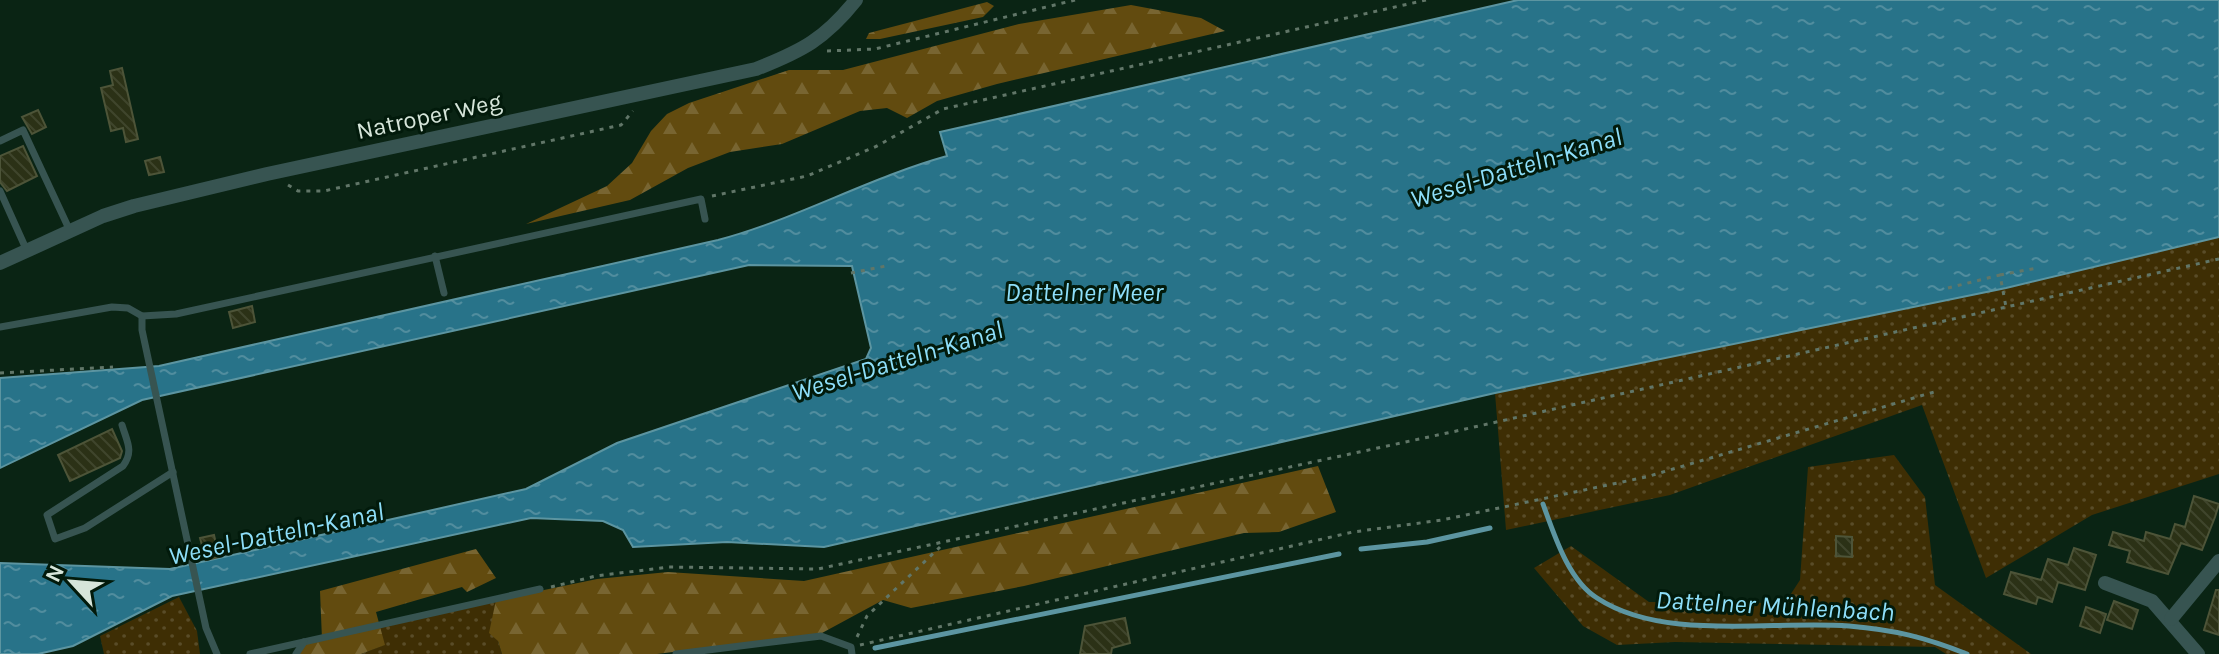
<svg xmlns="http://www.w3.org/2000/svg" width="2219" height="654" font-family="Karla,sans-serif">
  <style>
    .green { fill: url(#green-dots) }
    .forest { fill: url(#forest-firs) }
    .water { fill: url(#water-ripples); stroke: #5c95a1; stroke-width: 2 }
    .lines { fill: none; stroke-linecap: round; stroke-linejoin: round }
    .stream { stroke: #5c95a1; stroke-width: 5 }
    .building { fill: url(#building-back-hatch); stroke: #4d5438; stroke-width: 2 }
    .path { stroke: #617668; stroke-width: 3; stroke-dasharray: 4 6; stroke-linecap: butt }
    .service { stroke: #375451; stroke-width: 7 }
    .minor { stroke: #375451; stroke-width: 14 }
    .labels { text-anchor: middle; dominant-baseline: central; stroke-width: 6; stroke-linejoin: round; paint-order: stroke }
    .street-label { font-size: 24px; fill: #d6e5da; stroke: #021a0b }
    .water-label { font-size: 26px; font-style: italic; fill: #8ddef9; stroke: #021a0b }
  </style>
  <defs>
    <pattern id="green-dots" width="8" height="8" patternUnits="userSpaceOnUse" patternTransform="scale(2)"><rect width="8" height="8" fill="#3e2e04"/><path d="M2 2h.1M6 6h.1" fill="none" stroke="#594c28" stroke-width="1.8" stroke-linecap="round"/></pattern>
    <pattern id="forest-firs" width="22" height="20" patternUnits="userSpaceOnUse" patternTransform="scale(2)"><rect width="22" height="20" fill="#624b0f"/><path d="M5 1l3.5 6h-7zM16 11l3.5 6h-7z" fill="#786531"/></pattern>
    <pattern id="water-ripples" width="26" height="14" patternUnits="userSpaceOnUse" patternTransform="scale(2)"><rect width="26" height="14" fill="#287389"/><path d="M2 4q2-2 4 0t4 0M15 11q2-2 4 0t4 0" fill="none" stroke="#518d9e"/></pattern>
    <pattern id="building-back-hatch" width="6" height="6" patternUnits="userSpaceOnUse" patternTransform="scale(2)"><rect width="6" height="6" fill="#2b3116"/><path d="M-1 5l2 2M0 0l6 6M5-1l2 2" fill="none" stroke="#3f452c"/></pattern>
  </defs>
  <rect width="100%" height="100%" fill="#0a2414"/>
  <g class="green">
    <path d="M 2219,237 L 2219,474 L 2092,515 L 1986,578 L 1922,405 L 1670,495 L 1506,530 L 1495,393 L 2006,288 Z"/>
    <path d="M 1894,455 L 1925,497 L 1935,585 L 2031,654 L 1946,654 L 1935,647 L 1675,642 L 1617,645 L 1583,626 L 1534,568 L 1571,546 L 1649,602 L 1785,603 L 1800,580 L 1808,467 Z"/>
    <path d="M 179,597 L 197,631 L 200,654 L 104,654 L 100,636 Z"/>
    <path d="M 496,600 L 498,641 L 502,654 L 361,654 L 384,645 L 378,628 Z"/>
  </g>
  <g class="forest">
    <path d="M 987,2 L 994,6 L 983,17 L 880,39 L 866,39 L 869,33 Z"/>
    <path d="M 1131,5 L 1201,18 L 1225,31 L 997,84 L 937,101 L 907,118 L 887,108 L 860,111 L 782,144 L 730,152 L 688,168 L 630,200 L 526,224 L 607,186 L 632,163 L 651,131 L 667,114 L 689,103 L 789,70 L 843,70 L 1019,24 Z"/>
    <path d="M 1318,466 L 1336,512 L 1279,532 L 1244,533 L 1024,586 L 911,608 L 883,600 L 822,633 L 657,654 L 502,654 L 498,641 L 489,633 L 496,600 L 597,579 L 668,572 L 804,581 Z"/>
    <path d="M 476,549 L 496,578 L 467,592 L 462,587 L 376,612 L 385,645 L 361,654 L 299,654 L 305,644 L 322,639 L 320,591 Z"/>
  </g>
  <path class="water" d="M 1518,0 L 2219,0 L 2219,237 L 2006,288 L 1495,393 L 824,547 L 727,542 L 633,547 L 623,530 L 603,521 L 531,518 L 172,596 L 73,646 L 38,654 L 0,654 L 0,563 L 170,569 L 526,489 L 617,443 L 866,359 L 871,348 L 852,266 L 749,265 L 142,400 L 0,468 L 0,378 L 159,366 L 718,240 C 797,219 868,178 947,156 L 940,132 Z"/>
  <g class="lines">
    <g class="stream">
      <path d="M 1543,504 C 1554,534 1568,580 1597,598 C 1664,642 1771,620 1849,626 C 1895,630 1924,637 1967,654"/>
      <path d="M 1361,549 L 1427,542 L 1490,528"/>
      <path d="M 875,648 L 1339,554"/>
    </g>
  </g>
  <g class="building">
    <path d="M 122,68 L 138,139 L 126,142 L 123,128 L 111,131 L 101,88 L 113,85 L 110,71 Z"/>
    <path d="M 38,110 L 46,127 L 32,134 L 22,117 Z"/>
    <path d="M 23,146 L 37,176 L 7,191 L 0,182 L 0,156 Z"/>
    <path d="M 160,157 L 164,172 L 149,175 L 145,161 Z"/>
    <path d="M 252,306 L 255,322 L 233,328 L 229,312 Z"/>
    <path d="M 112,429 L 122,451 L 120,458 L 70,481 L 58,455 Z"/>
    <path d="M 2194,496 L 2219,504 L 2215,517 L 2202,550 L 2181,543 L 2168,574 L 2127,562 L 2130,551 L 2109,545 L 2113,532 L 2144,541 L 2146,532 L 2170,539 L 2175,524 L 2185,527 Z"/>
    <path d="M 214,535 L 219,557 L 206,560 L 200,538 Z"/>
    <path d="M 1836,536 L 1852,537 L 1852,557 L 1836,556 Z"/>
    <path d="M 2074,548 L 2096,555 L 2085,590 L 2058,582 L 2052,602 L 2038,597 L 2036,604 L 2004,594 L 2011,572 L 2041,580 L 2048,559 L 2068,565 Z"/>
    <path d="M 2216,590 L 2219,590 L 2219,635 L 2204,630 Z"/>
    <path d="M 2114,601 L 2138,610 L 2132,629 L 2107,620 Z"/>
    <path d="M 2086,607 L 2106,614 L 2100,633 L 2080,626 Z"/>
    <path d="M 1125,618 L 1130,643 L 1112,648 L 1111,654 L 1080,654 L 1085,626 Z"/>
  </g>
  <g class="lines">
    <g class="path">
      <path d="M 827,51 L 875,49 L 1075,0"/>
      <path d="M 288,185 L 298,191 L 324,191 L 621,125 L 633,111"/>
      <path d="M 712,196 L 807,176 L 877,146 L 943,109 L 1426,0"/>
      <path d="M 851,273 L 886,266"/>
      <path d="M 2000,275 L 2037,268"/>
      <path d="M 1948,288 L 2000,275 L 2006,307"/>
      <path d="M 0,373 L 113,367"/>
      <path d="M 551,587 L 596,576 L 669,567 L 818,569 L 1461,430 L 2219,259"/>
      <path d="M 857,637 L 867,616 L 940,547"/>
      <path d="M 860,645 L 1353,532 L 1442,520 L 1646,477 L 1934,392"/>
    </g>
    <g class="service">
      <path d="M 0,141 L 23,130 L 70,231"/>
      <path d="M 0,191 L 27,251"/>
      <path d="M 435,256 L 444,293"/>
      <path d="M 142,316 L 142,330 L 206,628 L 217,654"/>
      <path d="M 0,327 L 112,307 L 128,308 L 142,316 L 176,314 L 701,199 L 705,219"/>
      <path d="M 122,425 C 127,442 134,451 123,466 L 47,515 L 55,539 L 85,528 L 173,472"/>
      <path d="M 250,654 L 540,589"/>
      <path d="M 296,654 L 304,642"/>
      <path d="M 676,654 L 821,636 L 851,647 L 852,654"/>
    </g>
    <g class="minor">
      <path d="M 0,263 L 103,216 L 134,206 L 267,174 L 756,69 C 802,51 825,39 856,0"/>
      <path d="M 2105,583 L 2152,601 L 2198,654"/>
      <path d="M 2171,619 L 2219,561"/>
    </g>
  </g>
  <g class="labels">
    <g class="street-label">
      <text transform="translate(429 116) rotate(-12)">Natroper Weg</text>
    </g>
    <g class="water-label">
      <text transform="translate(1516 168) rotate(-17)">Wesel-Datteln-Kanal</text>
      <text x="1084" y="292">Dattelner Meer</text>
      <text transform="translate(897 361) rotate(-17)">Wesel-Datteln-Kanal</text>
      <text transform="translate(276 534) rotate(-12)">Wesel-Datteln-Kanal</text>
      <text transform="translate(1775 606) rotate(3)">Dattelner Mühlenbach</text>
    </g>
  </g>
  <g transform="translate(72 582) rotate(296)" stroke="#021a0b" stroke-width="6" paint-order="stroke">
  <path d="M0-6L14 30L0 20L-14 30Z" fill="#d6e5da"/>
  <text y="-12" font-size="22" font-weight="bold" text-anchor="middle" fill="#d6e5da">N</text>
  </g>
</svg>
